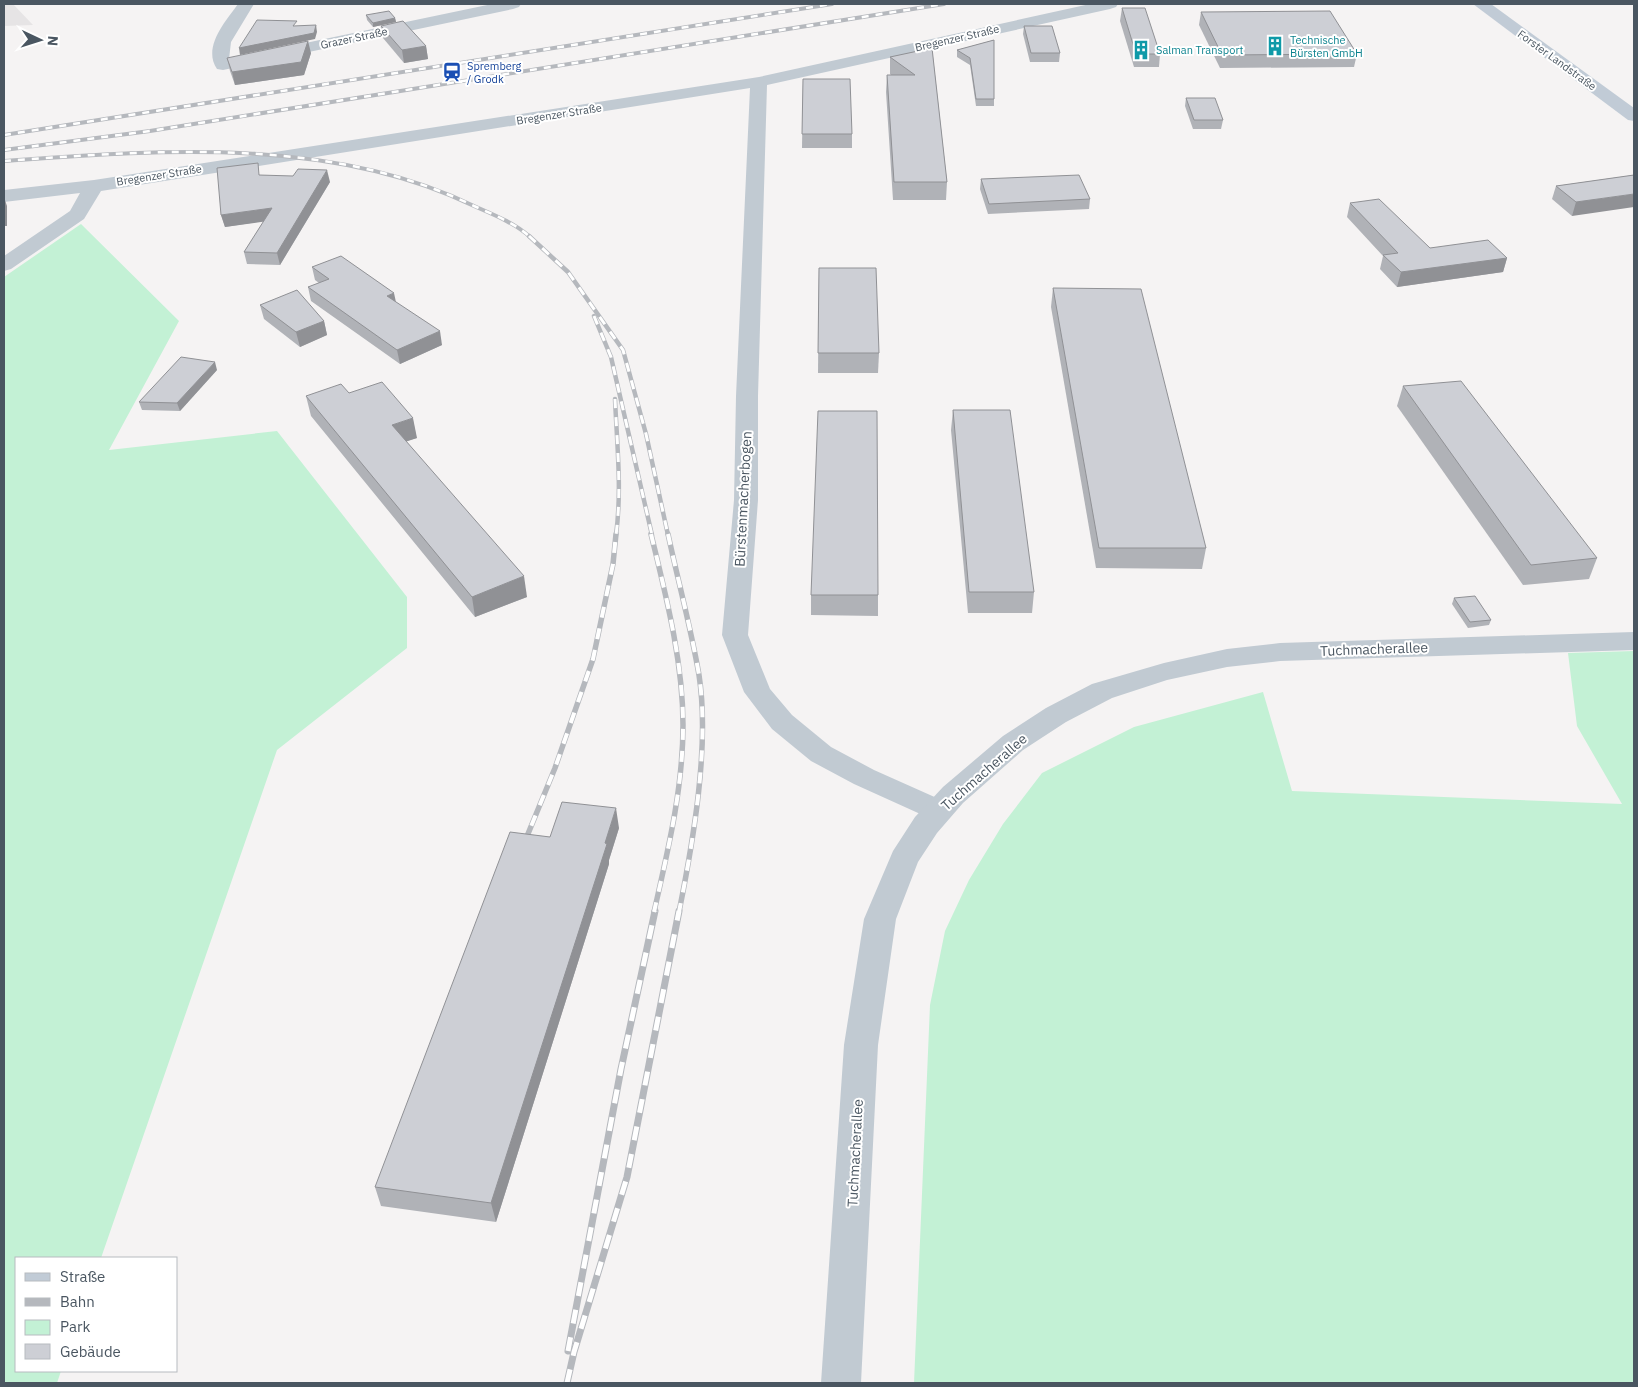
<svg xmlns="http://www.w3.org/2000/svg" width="1638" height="1387" font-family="'IBM Plex Sans',sans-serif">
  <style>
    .education { fill: #e6e4e5 }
    .green { fill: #c3f1d5 }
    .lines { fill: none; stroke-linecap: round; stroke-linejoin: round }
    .minor { fill: #c1cad2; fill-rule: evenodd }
    .tertiary { fill: #c1cad2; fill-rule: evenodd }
    .secondary { fill: #c1cbd6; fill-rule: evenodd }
    .rail-far3-casing { stroke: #b5b8bd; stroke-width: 4 }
    .rail-far2-casing { stroke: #b5b8bd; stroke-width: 4.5 }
    .rail-far1-casing { stroke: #b5b8bd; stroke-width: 5.5 }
    .rail-casing { stroke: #b5b8bd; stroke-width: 7 }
    .rail-far3 { stroke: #fff; stroke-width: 2.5; stroke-dasharray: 7; stroke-linecap: butt }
    .rail-far2 { stroke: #fff; stroke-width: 3; stroke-dasharray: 9; stroke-linecap: butt }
    .rail-far1 { stroke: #fff; stroke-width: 4; stroke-dasharray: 11; stroke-linecap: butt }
    .rail { stroke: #fff; stroke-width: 5; stroke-dasharray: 14; stroke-linecap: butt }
    .wall { fill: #b0b2b7 }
    .shaded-wall { fill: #909195 }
    .building { fill: #cdcfd5; stroke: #909195 }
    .labels { text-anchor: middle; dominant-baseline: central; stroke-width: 4; stroke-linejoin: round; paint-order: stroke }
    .far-street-label { font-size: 11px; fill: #4a5661; stroke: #fff }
    .far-culture-label { font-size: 11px; fill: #0d838f; stroke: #fff; text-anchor: start }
    .far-transit-label { font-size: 11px; fill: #164399; stroke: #fff; text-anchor: start }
    .street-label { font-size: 14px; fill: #4a5661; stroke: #fff }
  </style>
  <rect width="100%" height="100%" fill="#f5f3f3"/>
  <path class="education" d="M 4,4 L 13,4 L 33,25 L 4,26 Z"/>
  <g class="green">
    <path d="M 81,224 L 179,321 L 109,450 L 277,431 L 407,597 L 407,648 L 277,750 L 101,1258 L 16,1258 L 16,1371 L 61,1371 L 57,1383 L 4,1383 L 4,277 Z"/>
    <path d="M 1634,651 L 1634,1383 L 914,1383 L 930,1005 L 945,931 L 969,880 L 1003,824 L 1042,773 L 1134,727 L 1263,692 L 1292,791 L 1622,804 L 1577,726 L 1568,653 Z"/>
  </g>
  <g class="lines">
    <g class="minor">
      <path d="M 238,4 L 254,4 L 231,42 L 229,59 L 492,4 L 521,4 L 519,7 L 513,9 L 223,70 L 217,69 C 202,47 226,21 238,4 Z"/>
      <path d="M 1090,4 L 1118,4 L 1116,7 L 1110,9 L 767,85 L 758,396 L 758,500 L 748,635 L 770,689 L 792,715 L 831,747 L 874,770 L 948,803 L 953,811 L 948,819 L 938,822 L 854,784 L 811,761 L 772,729 L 744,692 L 722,635 L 734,500 L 736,396 L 750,88 L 101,191 L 84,219 L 11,269 L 4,271 L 4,256 L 70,211 L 80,193 L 4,202 L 4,190 L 94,180 L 759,77 Z"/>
    </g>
    <path class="tertiary" d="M 1634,632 L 1634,650 L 1280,661 L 1227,667 L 1167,680 L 1112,698 L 1066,722 L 1023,750 L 963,803 L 937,833 L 918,862 L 896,919 L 878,1045 L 861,1383 L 821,1383 L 844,1045 L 864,919 L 893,851 L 915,817 L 943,787 L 1003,736 L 1046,708 L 1092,684 L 1164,663 L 1227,649 L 1280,643 Z"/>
    <path class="secondary" d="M 1473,4 L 1491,4 L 1634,108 L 1634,121 L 1628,120 Z"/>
    <defs>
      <g id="rail-far3">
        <path d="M 4,135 L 832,4"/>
        <path d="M 4,150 L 150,131 L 944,4"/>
        <path d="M 4,161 C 159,150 330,136 474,206 C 492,214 515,223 530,237"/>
      </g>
      <g id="rail-far2">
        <path d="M 529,236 L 568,272 L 623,350 L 646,434 L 668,535"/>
        <path d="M 594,316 L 611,357 L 652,535"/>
        <path d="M 615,399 C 617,445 622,490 616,535"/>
      </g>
      <g id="rail-far1">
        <path d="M 651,534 C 666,596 683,661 683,725 C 683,789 668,850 654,912"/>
        <path d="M 668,534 C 678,581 691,628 699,675 C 710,746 693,842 679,912"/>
        <path d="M 523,846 L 555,768 L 593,659 L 613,564 L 616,534"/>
      </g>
      <g id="rail">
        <path d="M 568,1351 L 621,1069 L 655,911"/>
        <path d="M 567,1383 L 574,1352 L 627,1177 L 679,911"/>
      </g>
    </defs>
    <use href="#rail-far3" class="rail-far3-casing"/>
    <use href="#rail-far2" class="rail-far2-casing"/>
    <use href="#rail-far1" class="rail-far1-casing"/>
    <use href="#rail" class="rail-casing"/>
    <use href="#rail-far3" class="rail-far3"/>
    <use href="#rail-far2" class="rail-far2"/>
    <use href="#rail-far1" class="rail-far1"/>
    <use href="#rail" class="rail"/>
  </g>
  <g class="wall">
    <path d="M 1122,8 L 1160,54 L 1159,67 L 1134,67 L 1120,21 Z"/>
    <path d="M 1201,12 L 1357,54 L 1354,67 L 1220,68 L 1199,25 Z"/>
    <path d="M 366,15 L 395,18 L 396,22 L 373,27 L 367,20 Z"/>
    <path d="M 381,26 L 426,46 L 428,59 L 404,63 L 383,38 Z"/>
    <path d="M 1024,26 L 1060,53 L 1059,62 L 1030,62 L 1023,34 Z"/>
    <path d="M 994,40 L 994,106 L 976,106 L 970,65 L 957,57 L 957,50 Z"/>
    <path d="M 932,48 L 947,182 L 946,200 L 893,200 L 886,92 L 887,75 L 891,75 L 890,74 L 890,57 Z"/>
    <path d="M 311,53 L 304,75 L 235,85 L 230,71 L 227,58 Z"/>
    <path d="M 803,79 L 852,134 L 852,148 L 802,148 Z"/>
    <path d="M 1186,98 L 1223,120 L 1221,129 L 1193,129 L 1185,106 Z"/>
    <path d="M 261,175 L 330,182 L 280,265 L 247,264 L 244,252 L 264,221 L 225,227 L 221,215 Z"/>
    <path d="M 1634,175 L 1572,216 L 1552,199 L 1556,186 Z"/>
    <path d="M 981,179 L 1090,199 L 1089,209 L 988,214 L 980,189 Z"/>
    <path d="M 1350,203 L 1430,248 L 1507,258 L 1503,272 L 1397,287 L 1380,269 L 1383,256 L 1347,217 Z"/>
    <path d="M 312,267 L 396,302 L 442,345 L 400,364 L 311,301 L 308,287 L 319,283 L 315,280 Z"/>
    <path d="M 819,268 L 879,353 L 878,373 L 818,373 Z"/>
    <path d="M 1053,288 L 1206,548 L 1202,569 L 1096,568 L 1051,307 Z"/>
    <path d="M 260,305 L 324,321 L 327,335 L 300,347 L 264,319 Z"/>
    <path d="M 217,370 L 180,411 L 142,410 L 139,402 Z"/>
    <path d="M 1403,386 L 1597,558 L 1589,579 L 1523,585 L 1397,406 Z"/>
    <path d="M 349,393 L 417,438 L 406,441 L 527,597 L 475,617 L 311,416 L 306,396 Z"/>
    <path d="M 953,410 L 1034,592 L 1032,613 L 968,613 L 951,430 Z"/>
    <path d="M 811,595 L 878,595 L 878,616 L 811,615 Z"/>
    <path d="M 1454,598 L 1491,620 L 1489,625 L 1468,628 L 1452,604 Z"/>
    <path d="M 619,828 L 609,860 L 609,864 L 496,1222 L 381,1206 L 375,1187 L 550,837 Z"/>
  </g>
  <g class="shaded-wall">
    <path d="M 395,18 L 396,22 L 373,27 L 373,23 Z"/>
    <path d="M 316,25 L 317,32 L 315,39 L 240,55 L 239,48 Z"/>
    <path d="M 308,41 L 311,53 L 304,75 L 235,85 L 232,72 Z"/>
    <path d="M 426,46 L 428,59 L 404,63 L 402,50 Z"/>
    <path d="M 327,170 L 330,182 L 280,265 L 277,253 Z"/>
    <path d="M 1634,194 L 1634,207 L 1572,216 L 1576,202 Z"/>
    <path d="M 4,197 L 7,206 L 7,226 L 4,226 Z"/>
    <path d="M 272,208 L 275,220 L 225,227 L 221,215 Z"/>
    <path d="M 1507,258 L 1503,272 L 1397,287 L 1401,272 Z"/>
    <path d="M 394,293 L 397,307 L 387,296 Z"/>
    <path d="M 324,321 L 327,335 L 300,347 L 296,332 Z"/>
    <path d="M 440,331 L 442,345 L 400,364 L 397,350 Z"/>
    <path d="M 215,362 L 217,370 L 180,411 L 177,403 Z"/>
    <path d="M 413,418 L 417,438 L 396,445 L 392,425 Z"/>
    <path d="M 524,576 L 527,597 L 475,617 L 472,597 Z"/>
    <path d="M 616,808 L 619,828 L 609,860 L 609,864 L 496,1222 L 491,1203 Z"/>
  </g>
  <g class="building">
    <path d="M 1122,8 L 1145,8 L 1160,54 L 1136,54 Z"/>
    <path d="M 389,11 L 395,18 L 373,23 L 366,15 Z"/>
    <path d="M 1330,11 L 1357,54 L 1222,55 L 1201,12 Z"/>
    <path d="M 257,20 L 297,21 L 293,26 L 316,25 L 314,33 L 239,48 Z"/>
    <path d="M 403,21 L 426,46 L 402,50 L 381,26 Z"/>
    <path d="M 1024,26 L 1052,26 L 1060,53 L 1031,53 Z"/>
    <path d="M 994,40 L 994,99 L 976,99 L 970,58 L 957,50 Z"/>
    <path d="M 308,41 L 301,62 L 232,72 L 227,58 Z"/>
    <path d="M 932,48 L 947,182 L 894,182 L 887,75 L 915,75 L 890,57 Z"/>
    <path d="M 803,79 L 850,79 L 852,134 L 802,134 Z"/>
    <path d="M 1186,98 L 1215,98 L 1223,120 L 1194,120 Z"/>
    <path d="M 258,163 L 259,175 L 293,176 L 298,169 L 327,170 L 277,253 L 244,252 L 272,208 L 221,215 L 217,168 Z"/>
    <path d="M 1079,175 L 1090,199 L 989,204 L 981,179 Z"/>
    <path d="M 1634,175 L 1634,194 L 1576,202 L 1556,186 Z"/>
    <path d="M 1379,199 L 1430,248 L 1488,240 L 1507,258 L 1401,272 L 1383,255 L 1398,253 L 1350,203 Z"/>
    <path d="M 341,256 L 394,293 L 387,296 L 440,331 L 397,350 L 308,287 L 329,279 L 312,267 Z"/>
    <path d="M 819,268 L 876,268 L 879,353 L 818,353 Z"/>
    <path d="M 1053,288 L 1141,289 L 1206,548 L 1099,548 Z"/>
    <path d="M 297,290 L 324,321 L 296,332 L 260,305 Z"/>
    <path d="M 181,357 L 215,362 L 177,403 L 139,402 Z"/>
    <path d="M 1461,381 L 1597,558 L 1531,565 L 1403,386 Z"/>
    <path d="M 382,382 L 413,418 L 392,425 L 524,576 L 472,597 L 306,396 L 341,384 L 349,393 Z"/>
    <path d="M 953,410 L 1010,410 L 1034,592 L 969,592 Z"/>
    <path d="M 818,411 L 877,411 L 878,595 L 811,595 Z"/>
    <path d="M 1475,596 L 1491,620 L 1470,622 L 1454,598 Z"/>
    <path d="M 562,802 L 616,808 L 605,843 L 607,844 L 491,1203 L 375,1187 L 510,832 L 550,837 Z"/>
  </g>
  <defs>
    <symbol id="building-bare" viewBox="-9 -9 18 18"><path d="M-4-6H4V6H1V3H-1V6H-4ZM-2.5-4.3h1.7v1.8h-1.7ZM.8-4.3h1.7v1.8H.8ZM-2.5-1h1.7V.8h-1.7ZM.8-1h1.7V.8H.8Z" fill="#0f9aa8" stroke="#fff" stroke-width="2.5" paint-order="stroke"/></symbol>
    <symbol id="station-bare" viewBox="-9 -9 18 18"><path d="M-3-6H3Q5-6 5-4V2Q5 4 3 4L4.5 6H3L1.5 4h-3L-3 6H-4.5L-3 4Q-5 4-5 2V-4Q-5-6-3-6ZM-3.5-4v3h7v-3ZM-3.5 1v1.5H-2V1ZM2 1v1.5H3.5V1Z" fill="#1a4fb4" stroke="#fff" stroke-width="2.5" paint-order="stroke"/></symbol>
  </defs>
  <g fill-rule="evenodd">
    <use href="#building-bare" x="1261" y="32" width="28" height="28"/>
    <use href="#building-bare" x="1127" y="36" width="28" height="28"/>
    <use href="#station-bare" x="438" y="58" width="28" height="28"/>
  </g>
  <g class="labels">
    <g class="far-street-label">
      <text transform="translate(354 38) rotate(-12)">Grazer Straße</text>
      <text transform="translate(957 38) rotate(-13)">Bregenzer Straße</text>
      <text transform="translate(1557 60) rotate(36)">Forster Landstraße</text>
      <text transform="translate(559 114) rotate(-9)">Bregenzer Straße</text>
      <text transform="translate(159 175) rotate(-9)">Bregenzer Straße</text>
    </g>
    <g class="far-culture-label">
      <text x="1290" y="40">Technische<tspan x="1290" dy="13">Bürsten GmbH</tspan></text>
      <text x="1156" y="50">Salman Transport</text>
    </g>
    <g class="far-transit-label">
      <text x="467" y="66">Spremberg<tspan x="467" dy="13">/ Grodk</tspan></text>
    </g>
    <g class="street-label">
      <text transform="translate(743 499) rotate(-87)">Bürstenmacherbogen</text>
      <text transform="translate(1374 649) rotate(-2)">Tuchmacherallee</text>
      <text transform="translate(984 772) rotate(-41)">Tuchmacherallee</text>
      <text transform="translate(855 1153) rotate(-87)">Tuchmacherallee</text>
    </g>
  </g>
  <rect width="1638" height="1387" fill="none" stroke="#4a5661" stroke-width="10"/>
  <rect x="15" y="1257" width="162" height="115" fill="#ffffff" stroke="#b7bbc0"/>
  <rect x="25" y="1273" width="25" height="8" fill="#c1cbd6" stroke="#b7bbc0"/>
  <text x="60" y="1282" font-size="15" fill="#4a5661">Straße</text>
  <rect x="25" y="1298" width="25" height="8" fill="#b5b8bd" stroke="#b7bbc0"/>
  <text x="60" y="1307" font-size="15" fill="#4a5661">Bahn</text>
  <rect x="25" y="1320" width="25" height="15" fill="#c3f1d5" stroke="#b7bbc0"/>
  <text x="60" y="1332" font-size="15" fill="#4a5661">Park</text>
  <rect x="25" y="1344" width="25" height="15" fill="#cdcfd5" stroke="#b7bbc0"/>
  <text x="60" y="1357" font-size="15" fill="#4a5661">Gebäude</text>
  <g transform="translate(40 40) rotate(94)" stroke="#ffffff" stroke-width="4" paint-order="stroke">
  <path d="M0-4L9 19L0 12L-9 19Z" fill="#4a5661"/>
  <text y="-8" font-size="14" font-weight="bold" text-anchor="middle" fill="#4a5661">N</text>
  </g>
</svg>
